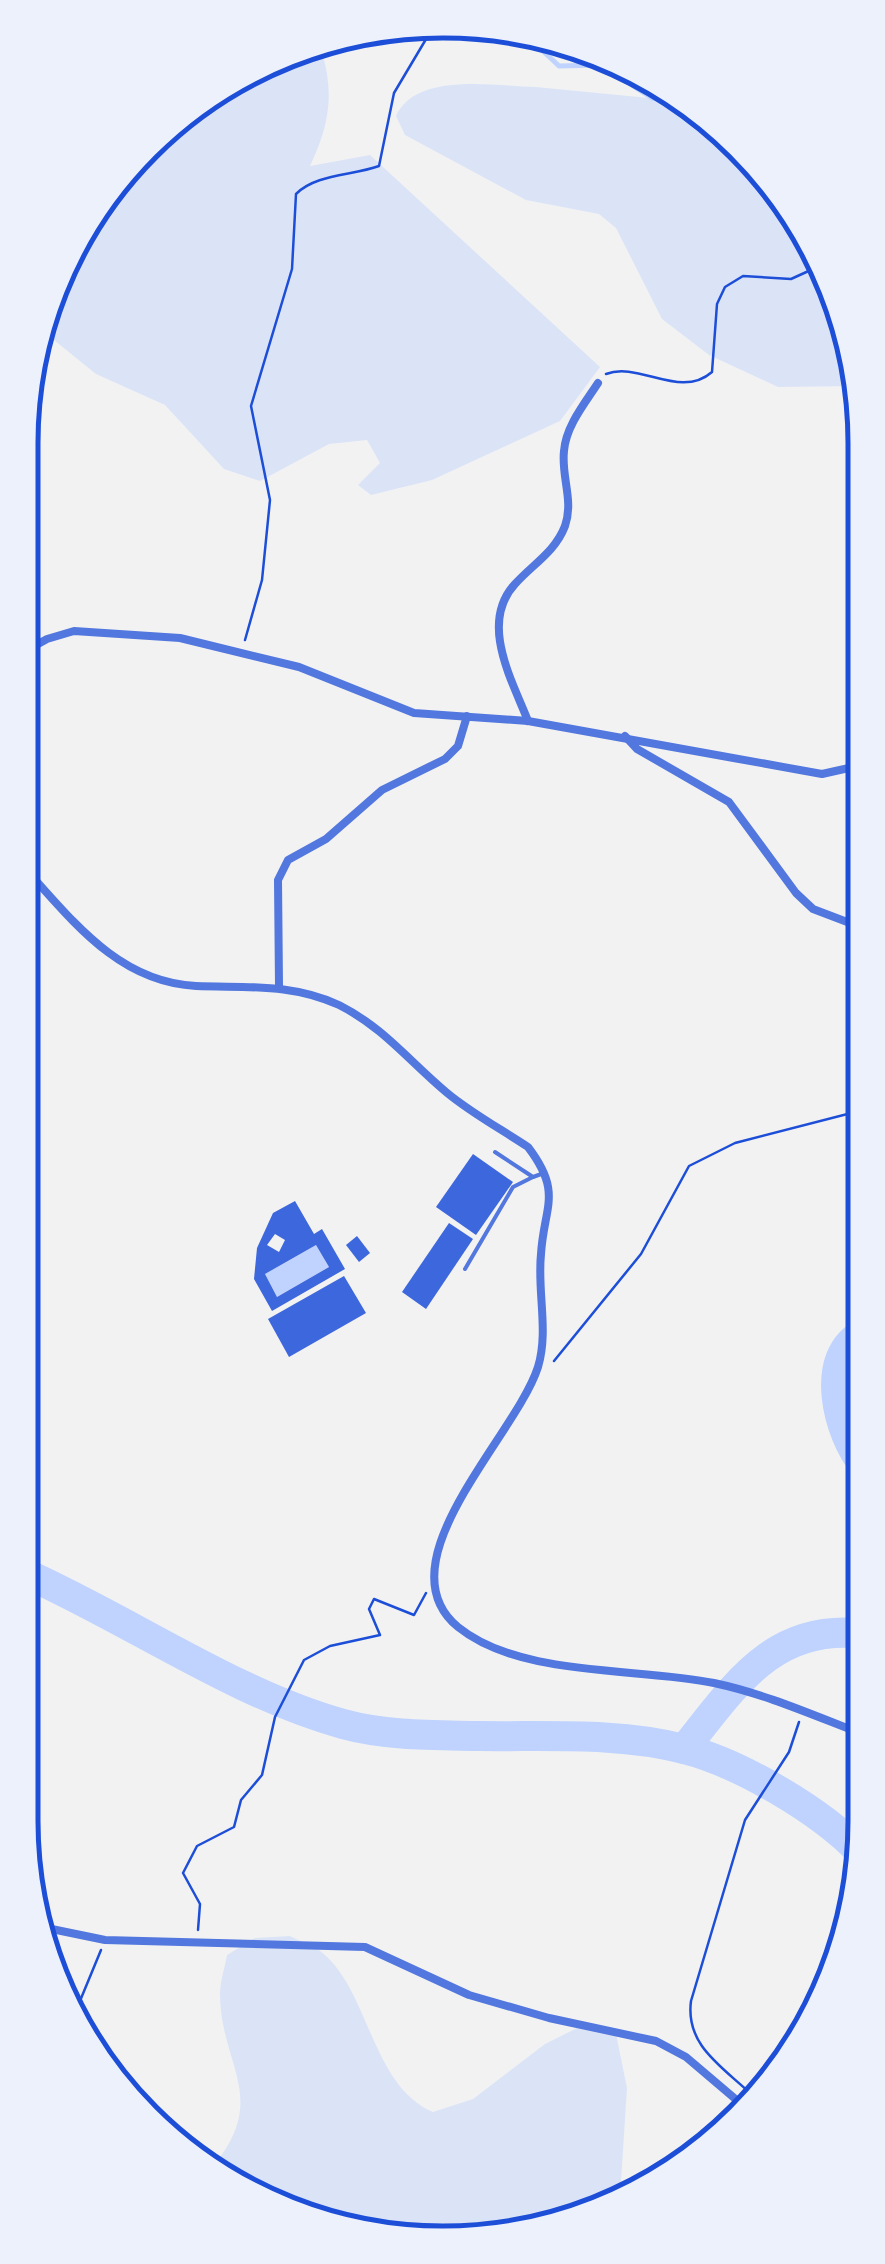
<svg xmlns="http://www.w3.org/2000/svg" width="885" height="2264" font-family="'Varela Round',sans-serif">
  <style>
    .green { fill: #dbe4f7 }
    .water { fill: #bfd3fe }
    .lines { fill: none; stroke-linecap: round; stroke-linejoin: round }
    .stream { stroke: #bfd3fe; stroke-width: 5 }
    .river { stroke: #bfd3fe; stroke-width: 30 }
    .building { fill: #3d67dc; fill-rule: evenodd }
    .path { stroke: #1d4ed8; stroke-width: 2.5 }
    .service { stroke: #5277de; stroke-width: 4 }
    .minor { stroke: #5277de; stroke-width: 8 }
    .rim { fill: none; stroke: #1d4ed8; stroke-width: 5 }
  </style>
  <rect width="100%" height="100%" fill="#f2f2f2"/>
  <g class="green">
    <path d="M 320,46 C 335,92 330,124 310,166 L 370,155 L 600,367 L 560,421 L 432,480 L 371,495 L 358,485 L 380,463 L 367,440 L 329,444 L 260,481 L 224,469 L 165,405 L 96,374 L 39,328 L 42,307 L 124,164 L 255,64 Z"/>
    <path d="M 536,87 L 690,102 L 761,164 L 822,256 L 861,386 L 778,387 L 709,355 L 662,319 L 616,228 L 599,214 L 526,200 L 405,135 L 396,116 C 416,72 493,86 536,87 Z"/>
    <path d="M 290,1936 C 299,1941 311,1944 319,1950 C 370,1988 370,2085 433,2112 L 473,2099 L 545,2044 L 587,2023 L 616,2034 L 627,2088 L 620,2197 L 525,2236 L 387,2240 L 232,2188 L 210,2170 C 272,2098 220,2067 220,1993 C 220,1981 225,1967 227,1955 L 255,1938 Z"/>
  </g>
  <path class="water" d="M 316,1245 L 329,1267 L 277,1297 L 265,1274 Z"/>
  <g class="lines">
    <path class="stream" d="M 526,35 L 559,66 L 600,65 L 652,98 L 692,104"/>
    <g class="river">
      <path d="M 864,1333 C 817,1355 838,1435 864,1465"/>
      <path d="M 20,1571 C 125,1617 234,1694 343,1724 C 387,1736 434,1735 479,1736 C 546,1737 619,1732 684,1749 C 740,1763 821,1811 860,1852"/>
      <path d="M 684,1749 C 734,1687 773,1622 865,1634"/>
    </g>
  </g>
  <g class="building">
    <path d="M 473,1154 L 513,1182 L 476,1235 L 436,1207 Z"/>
    <path d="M 295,1201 L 314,1234 L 322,1229 L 345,1269 L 272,1311 L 254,1279 L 257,1248 L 273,1213 ZM 275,1234 L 285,1240 L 279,1252 L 267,1245 ZM 316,1245 L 329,1267 L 277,1297 L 265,1274 Z"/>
    <path d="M 449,1223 L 473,1239 L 426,1309 L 402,1292 Z"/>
    <path d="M 357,1236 L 370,1253 L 359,1262 L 346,1245 Z"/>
    <path d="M 344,1276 L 366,1313 L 289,1357 L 268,1319 Z"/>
  </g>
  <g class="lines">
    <g class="path">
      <path d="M 606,374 C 639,361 680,400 712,372 L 717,304 L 725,287 L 743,276 L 791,279 L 824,264"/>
      <path d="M 245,640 L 262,580 L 270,500 L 251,406 L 292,269 L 296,194 C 316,174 351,176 379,166 L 394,93 L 435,24"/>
      <path d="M 554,1361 L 641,1254 L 689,1166 L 735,1143 L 863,1110"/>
      <path d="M 198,1930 L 200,1904 L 183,1873 L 197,1846 L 234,1827 L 241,1800 L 262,1775 L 275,1717 L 304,1660 L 330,1646 L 380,1635 L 369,1609 L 374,1599 L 414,1615 L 426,1593"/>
      <path d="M 75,2013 L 101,1950"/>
      <path d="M 752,2095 C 723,2067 685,2046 691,2001 L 745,1820 L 789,1752 L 799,1722"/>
    </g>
    <g class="service">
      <path d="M 495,1152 L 533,1177 L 544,1173"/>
      <path d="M 465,1269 L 513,1187 L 533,1177"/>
    </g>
    <g class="minor">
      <path d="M 20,654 L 47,639 L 74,631 L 180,638 L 299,667 L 414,713 L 528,721 L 822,774 L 862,765"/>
      <path d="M 528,721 C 512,680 479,623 515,584 C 533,564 555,552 565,526 C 574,500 561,477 564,451 C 566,426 585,403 598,383"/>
      <path d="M 625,736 L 637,749 L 729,802 L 796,893 L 813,909 L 863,928"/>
      <path d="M 20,863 C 70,917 116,982 196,986 C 247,988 292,983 339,1005 C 383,1027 409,1061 446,1092 C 471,1113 501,1129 528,1147 C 563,1193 544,1206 541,1254 C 537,1291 549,1331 538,1367 C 516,1436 380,1563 458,1627 C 521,1678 638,1667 714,1683 C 766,1694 815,1716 865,1735"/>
      <path d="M 279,986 L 278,880 L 288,860 L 326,839 L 382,790 L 445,759 L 458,746 L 467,716"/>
      <path d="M 37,1926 L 105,1940 L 365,1947 L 469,1995 L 549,2018 L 656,2041 L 686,2057 L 746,2108"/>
    </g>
  </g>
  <path d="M0 0H885V2264H0ZM443 38H443A405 405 0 0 1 848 443V1821A405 405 0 0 1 443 2226H443A405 405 0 0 1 38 1821V443A405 405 0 0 1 443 38Z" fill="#edf1fc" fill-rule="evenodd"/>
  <path class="rim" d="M443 38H443A405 405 0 0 1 848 443V1821A405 405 0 0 1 443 2226H443A405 405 0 0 1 38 1821V443A405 405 0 0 1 443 38Z"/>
</svg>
